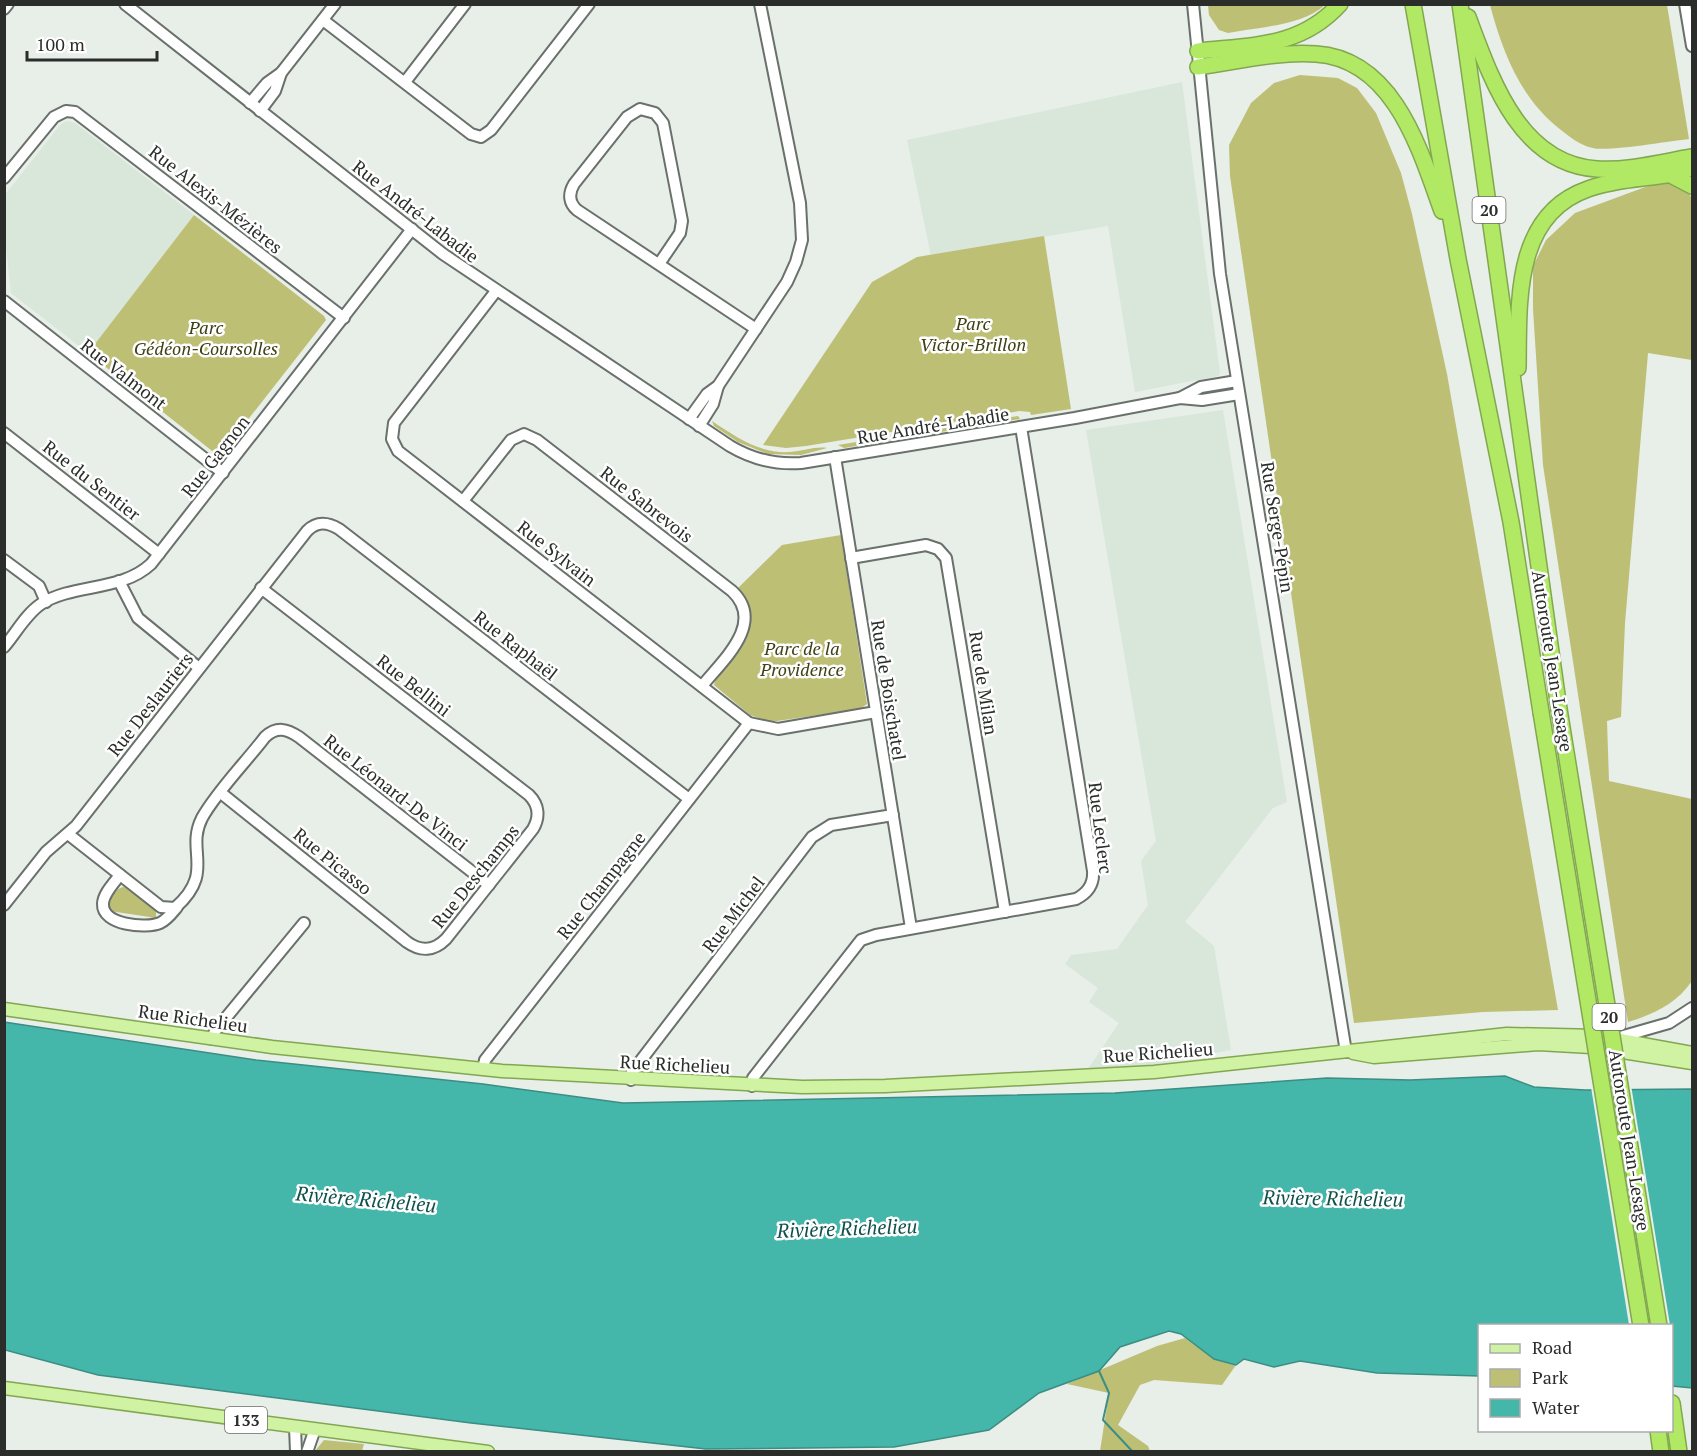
<svg xmlns="http://www.w3.org/2000/svg" width="1697" height="1456" font-family="'PT Serif',serif">
  <style>
    .built { fill: #d9e6da }
    .green { fill: #bdbf75 }
    .water { fill: #44b6aa; stroke: #3c8d84; stroke-width: 1.5 }
    .pier { fill: #e8eee8 }
    .lines { fill: none; stroke-linecap: round; stroke-linejoin: round }
    .stream { stroke: #3c8d84; stroke-width: 2 }
    .minor-casing { stroke: #6a706b; stroke-width: 14 }
    .major-casing { stroke: #82a750; stroke-width: 15 }
    .highway-casing { stroke: #82a750; stroke-width: 18 }
    .minor { stroke: #fff; stroke-width: 10 }
    .major { stroke: #d0f2a3; stroke-width: 12 }
    .highway { stroke: #b1e965; stroke-width: 15 }
    .highway-bridge-casing { stroke: #82a750; stroke-width: 18; stroke-linecap: butt }
    .highway-bridge { stroke: #b1e965; stroke-width: 15 }
    .labels { text-anchor: middle; dominant-baseline: central; stroke-width: 5; stroke-linejoin: round; paint-order: stroke }
    .shield { fill: #fff; stroke: #6a6c6a; stroke-width: 1.5 }
    .shield-label { font-size: 16px; font-weight: bold; fill: #2a2d2a }
    .street-label { font-size: 18px; fill: #2a2d2a; stroke: #fff }
    .park-label { font-size: 18px; font-style: italic; fill: #404014; stroke: #fff }
    .water-label { font-size: 20px; font-style: italic; fill: #10524b; stroke: #fff }
  </style>
  <rect width="100%" height="100%" fill="#e8eee8"/>
  <g class="built">
    <path d="M 1182,82 L 1220,373 L 1218,376 L 1135,392 L 1108,226 L 931,256 L 907,140 Z"/>
    <path d="M 68,121 L 75,123 L 194,215 L 88,353 L 11,293 L 5,239 L 4,196 L 61,124 Z"/>
    <path d="M 1223,410 L 1287,802 L 1273,808 L 1185,922 L 1214,946 L 1231,1050 L 1153,1065 L 1088,1069 L 1119,1023 L 1089,1002 L 1098,988 L 1065,964 L 1071,955 L 1117,949 L 1148,905 L 1141,861 L 1156,841 L 1086,430 Z"/>
  </g>
  <g class="green">
    <path d="M 1208,5 L 1208,4 L 1325,5 C 1302,26 1258,27 1228,33 L 1219,30 L 1209,15 Z"/>
    <path d="M 1490,5 L 1667,5 L 1689,139 C 1670,141 1607,152 1593,148 C 1581,146 1570,137 1561,130 C 1520,98 1503,53 1490,5 Z"/>
    <path d="M 1300,75 L 1338,78 L 1357,88 L 1376,113 L 1401,173 L 1412,214 L 1447,374 L 1558,1010 L 1483,1012 L 1354,1023 L 1230,176 L 1229,145 L 1251,103 L 1274,83 Z"/>
    <path d="M 1670,181 L 1688,191 L 1692,199 L 1692,360 L 1648,353 L 1625,623 L 1621,717 L 1607,721 L 1609,781 L 1692,799 L 1692,981 C 1676,1004 1654,1014 1628,1022 L 1543,465 L 1533,309 L 1533,266 L 1546,240 L 1575,213 L 1656,183 Z"/>
    <path d="M 194,215 L 324,316 L 326,320 L 221,454 L 216,454 L 88,353 Z"/>
    <path d="M 1044,236 L 1071,409 L 1031,415 L 1030,412 L 1019,411 L 806,446 L 786,448 L 763,445 L 872,282 L 917,257 Z"/>
    <path d="M 1018,416 L 1020,419 L 844,448 L 838,445 Z"/>
    <path d="M 712,421 C 736,437 760,454 790,452 C 802,451 817,446 827,448 L 801,455 L 768,454 L 738,442 L 714,426 Z"/>
    <path d="M 841,535 L 867,704 L 860,709 L 770,722 L 750,715 L 714,685 L 716,678 C 739,648 766,626 738,588 L 782,545 Z"/>
    <path d="M 124,887 L 156,910 L 156,918 L 110,911 C 107,902 114,888 124,887 Z"/>
    <path d="M 1185,1338 L 1214,1359 L 1236,1365 L 1222,1385 L 1154,1380 L 1140,1385 L 1118,1425 L 1148,1446 L 1150,1451 L 1100,1451 L 1109,1393 L 1067,1384 L 1157,1346 Z"/>
    <path d="M 324,1440 L 364,1444 L 362,1451 L 315,1451 Z"/>
  </g>
  <path class="water" d="M 4,1022 L 256,1060 L 483,1084 L 623,1103 L 1115,1093 L 1327,1078 L 1410,1080 L 1505,1076 L 1534,1087 L 1585,1090 L 1692,1089 L 1692,1388 L 1672,1386 L 1672,1326 L 1480,1326 L 1479,1376 L 1377,1373 L 1300,1361 L 1274,1367 L 1244,1359 L 1236,1365 L 1214,1359 L 1181,1334 L 1169,1331 L 1120,1347 L 1099,1371 L 1039,1393 L 989,1430 L 894,1447 L 706,1449 L 471,1423 L 98,1375 L 5,1350 Z"/>
  <path class="pier" d="M 1631,1085 L 1670,1325 L 1629,1325 L 1591,1087 Z"/>
  <g class="lines">
    <path class="stream" d="M 1099,1371 L 1109,1393 L 1103,1420 L 1133,1452"/>
    <defs>
      <g id="minor">
        <path d="M 125,4 L 443,254 L 730,446 C 752,459 775,465 801,463 L 1075,418 L 1180,398 L 1202,400 L 1239,394"/>
        <path d="M 1193,4 L 1220,274 L 1346,1052"/>
        <path d="M 1685,4 L 1692,46"/>
        <path d="M 4,9 L 8,4"/>
        <path d="M 323,20 L 471,134 L 481,137 L 491,130 L 589,4"/>
        <path d="M 405,82 L 465,4"/>
        <path d="M 250,103 L 267,83 L 281,73 L 335,4"/>
        <path d="M 260,111 L 275,91 L 281,73"/>
        <path d="M 4,178 L 54,117 L 66,111 L 75,112 L 344,318"/>
        <path d="M 659,264 L 680,233 L 682,221 L 663,123 L 655,113 L 640,109 L 627,117 L 574,184 C 568,194 569,203 577,210 L 756,329"/>
        <path d="M 496,291 L 394,423 L 392,439 L 398,451 L 749,723 L 778,729 L 876,712"/>
        <path d="M 4,301 L 223,473"/>
        <path d="M 1180,398 L 1201,387 L 1237,381"/>
        <path d="M 689,419 L 707,394 L 718,386 L 787,282 L 796,262 L 802,240 L 800,203 L 760,4"/>
        <path d="M 699,426 L 713,404 L 718,386"/>
        <path d="M 4,433 L 159,554"/>
        <path d="M 835,457 L 911,928"/>
        <path d="M 463,501 L 511,440 L 524,434 L 537,440 L 732,591 C 766,623 723,660 702,686"/>
        <path d="M 851,558 L 926,545 L 938,549 L 946,558 L 1005,912"/>
        <path d="M 4,560 L 39,586 L 46,602"/>
        <path d="M 119,581 L 138,618 L 199,668"/>
        <path d="M 4,647 C 16,633 26,614 41,604 C 74,583 121,592 151,564 L 412,229"/>
        <path d="M 221,793 L 407,942 C 421,952 434,951 446,939 L 533,829 C 540,817 539,805 529,795 L 261,588"/>
        <path d="M 68,834 L 161,907 L 175,908 C 216,872 185,851 202,818 C 217,791 246,762 265,737 C 277,726 287,729 299,737 L 489,885"/>
        <path d="M 120,875 C 114,883 103,894 103,904 C 102,925 146,929 160,923 C 167,920 172,913 177,907"/>
        <path d="M 4,905 L 46,852 L 76,826 L 307,531 C 317,521 327,522 339,529 L 689,799"/>
        <path d="M 212,1039 L 215,1031 L 304,923"/>
        <path d="M 1613,1039 L 1669,1023 L 1692,1008"/>
        <path d="M 483,1069 L 485,1060 L 749,723"/>
        <path d="M 631,1080 L 632,1072 L 812,837 L 831,825 L 893,815"/>
        <path d="M 752,1086 L 753,1078 L 861,940 L 876,935 L 1076,899 C 1088,893 1094,884 1093,871 L 1021,427"/>
        <path d="M 295,1427 L 296,1452"/>
        <path d="M 307,1452 L 315,1429"/>
      </g>
      <g id="major">
        <path d="M 4,1009 L 272,1047 L 502,1071 L 802,1087 L 885,1086 L 1154,1072 L 1507,1034 L 1598,1036 L 1692,1053"/>
        <path d="M 1353,1053 L 1374,1057 L 1538,1044 L 1591,1047 L 1692,1063"/>
        <path d="M 4,1388 L 488,1452"/>
      </g>
      <g id="highway">
        <path d="M 1413,4 L 1458,259 L 1511,522 L 1541,712"/>
        <path d="M 1460,4 L 1559,709"/>
        <path d="M 1468,17 C 1491,78 1519,164 1597,169 C 1628,171 1662,162 1692,157"/>
        <path d="M 1198,51 C 1252,45 1300,48 1340,4"/>
        <path d="M 1198,67 C 1236,62 1277,51 1316,54 C 1394,59 1420,150 1442,211"/>
        <path d="M 1669,174 L 1692,186"/>
        <path d="M 1518,368 C 1519,303 1513,215 1588,189 C 1613,180 1640,179 1666,175 C 1675,173 1683,170 1692,168"/>
        <path d="M 1672,1403 L 1679,1452"/>
        <path d="M 1658,1430 L 1661,1452"/>
      </g>
    </defs>
    <use href="#minor" class="minor-casing"/>
    <use href="#major" class="major-casing"/>
    <use href="#highway" class="highway-casing"/>
    <use href="#minor" class="minor"/>
    <use href="#major" class="major"/>
    <use href="#highway" class="highway"/>
    <defs>
      <g id="highway-bridge">
        <path d="M 1559,709 L 1659,1326"/>
        <path d="M 1541,712 L 1641,1326"/>
      </g>
    </defs>
    <use href="#highway-bridge" class="highway-bridge-casing"/>
    <use href="#highway-bridge" class="highway-bridge"/>
  </g>
  <g class="labels">
    <g class="shield">
      <rect x="1472.5" y="197" width="33" height="26" rx="4.5"/>
      <rect x="1592.5" y="1004" width="33" height="26" rx="4.5"/>
      <rect x="225" y="1407" width="42" height="26" rx="4.5"/>
    </g>
    <g class="shield-label">
      <text x="1489" y="210">20</text>
      <text x="1609" y="1017">20</text>
      <text x="246" y="1420">133</text>
    </g>
    <g class="street-label">
      <text transform="translate(216 199) rotate(38)">Rue Alexis-Mézières</text>
      <text transform="translate(416 211) rotate(38)">Rue André-Labadie</text>
      <text transform="translate(124 374) rotate(38)">Rue Valmont</text>
      <text transform="translate(933 425) rotate(-9)">Rue André-Labadie</text>
      <text transform="translate(215 456) rotate(-52)">Rue Gagnon</text>
      <text transform="translate(92 480) rotate(38)">Rue du Sentier</text>
      <text transform="translate(647 504) rotate(38)">Rue Sabrevois</text>
      <text transform="translate(1278 527) rotate(81)">Rue Serge-Pépin</text>
      <text transform="translate(557 553) rotate(38)">Rue Sylvain</text>
      <text transform="translate(516 645) rotate(38)">Rue Raphaël</text>
      <text transform="translate(1553 661) rotate(81)">Autoroute Jean-Lesage</text>
      <text transform="translate(984 683) rotate(81)">Rue de Milan</text>
      <text transform="translate(414 685) rotate(38)">Rue Bellini</text>
      <text transform="translate(889 690) rotate(81)">Rue de Boischatel</text>
      <text transform="translate(150 704) rotate(-52)">Rue Deslauriers</text>
      <text transform="translate(396 792) rotate(38)">Rue Léonard-De Vinci</text>
      <text transform="translate(1101 828) rotate(83)">Rue Leclerc</text>
      <text transform="translate(333 861) rotate(39)">Rue Picasso</text>
      <text transform="translate(475 876) rotate(-51)">Rue Deschamps</text>
      <text transform="translate(601 885) rotate(-52)">Rue Champagne</text>
      <text transform="translate(733 914) rotate(-53)">Rue Michel</text>
      <text transform="translate(193 1018) rotate(8)">Rue Richelieu</text>
      <text transform="translate(1158 1052) rotate(-4)">Rue Richelieu</text>
      <text transform="translate(675 1064) rotate(3)">Rue Richelieu</text>
      <text transform="translate(1630 1140) rotate(81)">Autoroute Jean-Lesage</text>
    </g>
    <g class="park-label">
      <text x="973" y="323">Parc<tspan x="973" dy="21">Victor-Brillon</tspan></text>
      <text x="206" y="327">Parc<tspan x="206" dy="21">Gédéon-Coursolles</tspan></text>
      <text x="802" y="648">Parc de la<tspan x="802" dy="21">Providence</tspan></text>
    </g>
    <g class="water-label">
      <text transform="translate(1333 1198) rotate(1)">Rivière Richelieu</text>
      <text transform="translate(366 1199) rotate(5)">Rivière Richelieu</text>
      <text transform="translate(847 1228) rotate(-2)">Rivière Richelieu</text>
    </g>
  </g>
  <rect width="1697" height="1456" fill="none" stroke="#2a2d2a" stroke-width="12"/>
  <rect x="1478" y="1324" width="195" height="108" fill="#ffffff" stroke="#aaabaa" stroke-width="1.5"/>
  <rect x="1490" y="1344" width="30" height="9" fill="#d0f2a3" stroke="#aaabaa" stroke-width="1.5"/>
  <text x="1532" y="1354" font-size="18" fill="#2a2d2a">Road</text>
  <rect x="1490" y="1369" width="30" height="18" fill="#bdbf75" stroke="#aaabaa" stroke-width="1.5"/>
  <text x="1532" y="1384" font-size="18" fill="#2a2d2a">Park</text>
  <rect x="1490" y="1399" width="30" height="18" fill="#44b6aa" stroke="#aaabaa" stroke-width="1.5"/>
  <text x="1532" y="1414" font-size="18" fill="#2a2d2a">Water</text>
  <path d="M27 51v9h130v-9" fill="none" stroke="#2a2d2a" stroke-width="3"/>
  <text x="36" y="51" font-size="18" fill="#2a2d2a" stroke="#ffffff" stroke-width="4.5" paint-order="stroke">100 m</text>
</svg>
